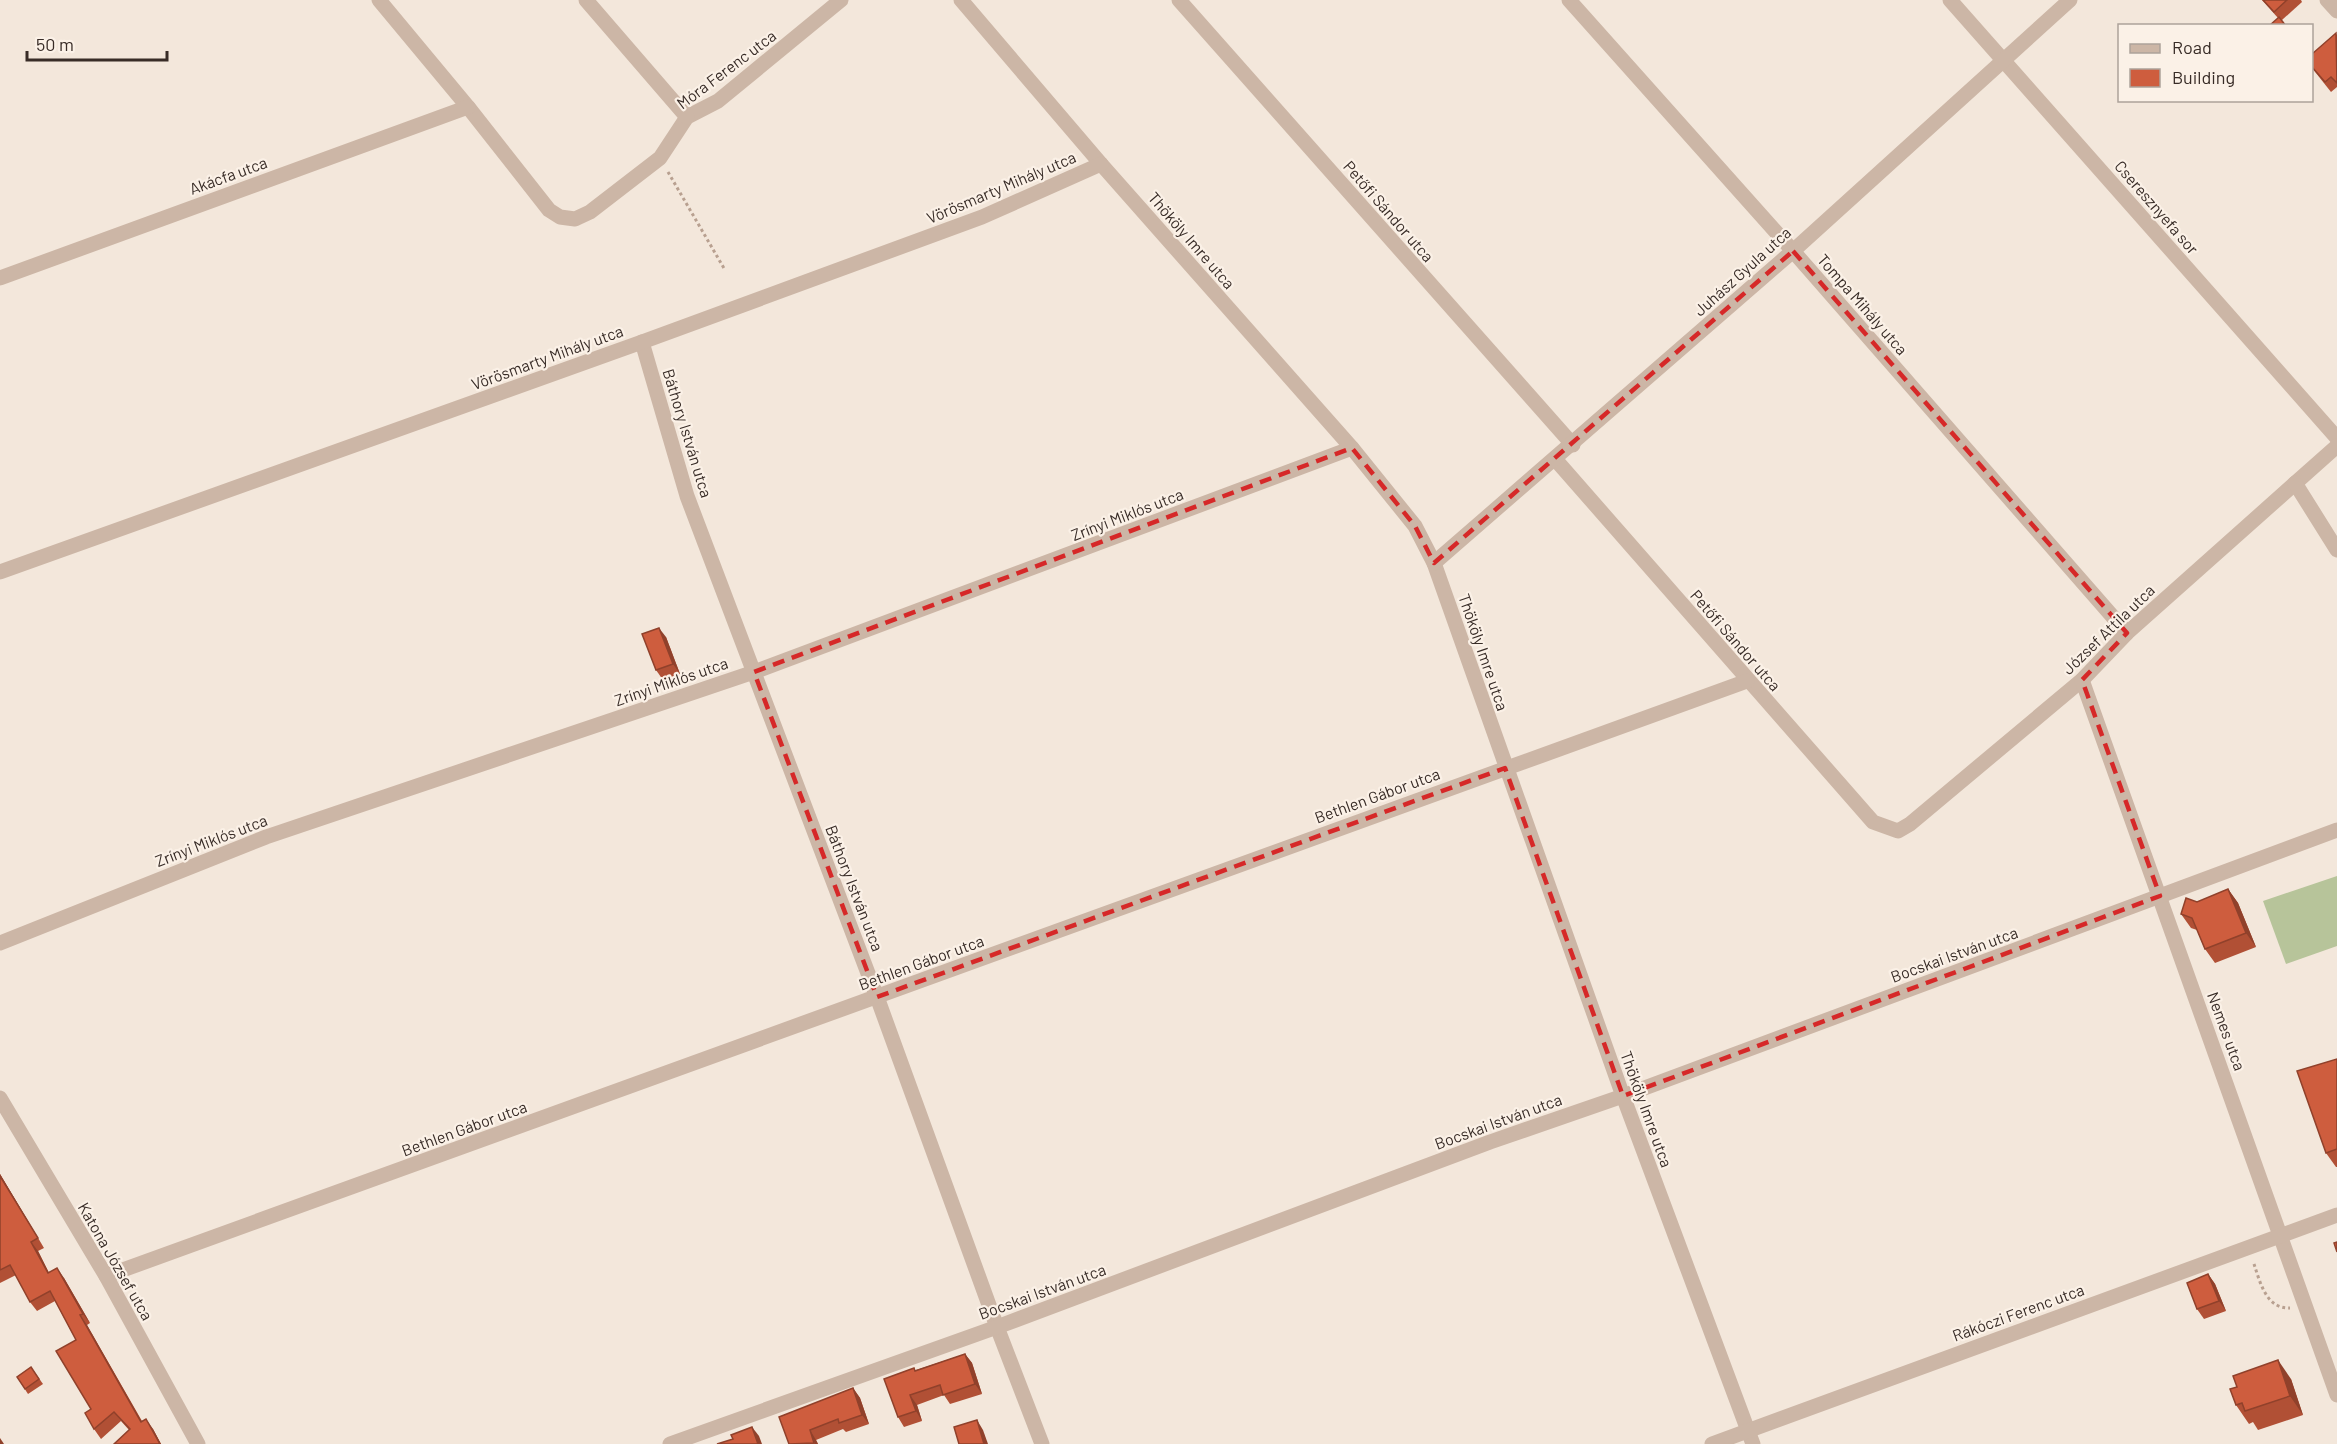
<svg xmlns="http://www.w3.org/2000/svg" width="2337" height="1444" font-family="Barlow,sans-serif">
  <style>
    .green { fill: #b7c49a }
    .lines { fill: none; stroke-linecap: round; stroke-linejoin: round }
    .path { stroke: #b8a090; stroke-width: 3; stroke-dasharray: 3 3; stroke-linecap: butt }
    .minor { stroke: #ccb6a6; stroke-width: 15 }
    .wall { fill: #b15035 }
    .shaded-wall { fill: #90412b }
    .building { fill: #ce5d3e; stroke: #90412b; stroke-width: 1.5 }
    .marked { fill: none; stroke: #d62828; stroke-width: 4.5; stroke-dasharray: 12 8; stroke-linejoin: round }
    .labels { text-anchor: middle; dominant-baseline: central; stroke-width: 4.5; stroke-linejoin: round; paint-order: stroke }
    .street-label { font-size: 16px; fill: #382c27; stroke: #fbf1e7 }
  </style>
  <rect width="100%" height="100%" fill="#f3e7db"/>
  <path class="green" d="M 2337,876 L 2337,946 L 2286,964 L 2263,901 Z"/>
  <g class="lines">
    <g class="path">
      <path d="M 668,172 L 725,270"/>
      <path d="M 2254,1264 C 2260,1282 2266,1309 2290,1308"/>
    </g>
    <g class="minor">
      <path d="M 379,0 L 468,107 L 549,210 L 560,217 L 575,219 L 590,212 L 660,158 L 687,117 L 718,101 L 841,0"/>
      <path d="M 586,0 L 687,117"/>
      <path d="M 961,0 L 1101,164 L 1352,448 L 1415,526 L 1434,563 L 1623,1096 L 1753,1444"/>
      <path d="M 1179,0 L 1573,445"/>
      <path d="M 1569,0 L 1793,251 L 2127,633"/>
      <path d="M 1950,0 L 2337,438"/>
      <path d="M 2327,0 L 2337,11"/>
      <path d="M 0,278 L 468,107"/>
      <path d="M 642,342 L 687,496 L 877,997 L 997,1327 L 1042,1444"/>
      <path d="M 1555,459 L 1873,822 L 1898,831 L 1910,824 L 2082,680 L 2127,633 L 2337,446"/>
      <path d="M 2295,483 L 2337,550"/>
      <path d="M 1434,563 L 1793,251 L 2070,0"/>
      <path d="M 0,572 L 642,342 L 982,217 L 1101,164"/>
      <path d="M 2082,680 L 2337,1395"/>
      <path d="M 0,943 L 266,837 L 754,672 L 1352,448"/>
      <path d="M 0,1098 L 106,1276 L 198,1444"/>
      <path d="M 106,1276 L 1747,681"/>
      <path d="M 670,1444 L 997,1327 L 1490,1142 L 1623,1096 L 2337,830"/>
      <path d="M 1712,1444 L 2337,1215"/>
    </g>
  </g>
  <g class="wall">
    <path d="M 2262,0 L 2301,0 L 2302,2 L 2282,20 L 2278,18 Z"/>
    <path d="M 2337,34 L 2337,87 L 2331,92 L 2312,68 L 2312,54 Z"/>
    <path d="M 666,637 L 680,674 L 663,680 L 656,670 Z"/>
    <path d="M 2228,889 L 2238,903 L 2256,947 L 2215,963 L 2205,949 L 2197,930 L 2191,928 L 2181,914 L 2197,902 Z"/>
    <path d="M 2337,1059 L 2337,1167 L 2336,1167 L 2326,1153 Z"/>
    <path d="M 0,1174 L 44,1248 L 38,1251 L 49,1273 L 64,1278 L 90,1323 L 87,1325 L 142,1421 L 153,1429 L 161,1444 L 114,1444 L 129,1430 L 121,1421 L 101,1439 L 94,1429 L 91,1409 L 76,1340 L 55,1301 L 37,1311 L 30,1302 L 16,1275 L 0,1283 Z"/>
    <path d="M 2208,1274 L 2215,1284 L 2226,1311 L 2204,1319 L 2197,1309 Z"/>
    <path d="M 965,1354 L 972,1363 L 982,1394 L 950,1404 L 944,1395 L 917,1405 L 922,1421 L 904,1427 L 898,1417 L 916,1370 Z"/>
    <path d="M 31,1367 L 43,1384 L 28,1394 L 17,1377 Z"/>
    <path d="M 2291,1379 L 2303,1415 L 2258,1430 L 2253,1422 L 2249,1424 L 2236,1405 Z"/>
    <path d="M 853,1388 L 860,1398 L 869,1424 L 846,1432 L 843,1429 L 816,1440 L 818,1444 L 789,1444 Z"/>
  </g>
  <g class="shaded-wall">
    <path d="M 659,628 L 666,637 L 680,674 L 673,664 Z"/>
    <path d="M 2228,889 L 2238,903 L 2256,947 L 2246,933 Z"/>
    <path d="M 0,1174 L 44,1248 L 38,1238 L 0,1176 Z"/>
    <path d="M 31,1242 L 38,1251 L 54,1283 L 48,1273 Z"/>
    <path d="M 57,1268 L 64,1278 L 90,1323 L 83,1314 Z"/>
    <path d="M 2208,1274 L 2215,1284 L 2226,1311 L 2219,1301 Z"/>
    <path d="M 80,1315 L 87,1325 L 147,1431 L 141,1422 Z"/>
    <path d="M 965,1354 L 972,1363 L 982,1394 L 975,1384 Z"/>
    <path d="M 2278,1360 L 2291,1379 L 2303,1415 L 2290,1396 Z"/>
    <path d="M 853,1388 L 860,1398 L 869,1424 L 862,1415 Z"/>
    <path d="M 910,1395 L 917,1405 L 922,1421 L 916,1411 Z"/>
    <path d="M 146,1419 L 153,1429 L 161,1444 L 160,1444 Z"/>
    <path d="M 977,1420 L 983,1430 L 988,1444 L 984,1444 Z"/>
    <path d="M 752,1427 L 759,1436 L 762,1444 L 758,1444 Z"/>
    <path d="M 810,1430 L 816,1440 L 818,1444 L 815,1444 Z"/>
    <path d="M 0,1438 L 4,1444 L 0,1444 Z"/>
  </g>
  <g class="building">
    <path d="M 2263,0 L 2287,0 L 2274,12 Z"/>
    <path d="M 2279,17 L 2286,26 L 2269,26 Z"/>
    <path d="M 2336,33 L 2337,83 L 2331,77 L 2325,82 L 2312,67 L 2312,54 Z"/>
    <path d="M 659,628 L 673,664 L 656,670 L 642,634 Z"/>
    <path d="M 2228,889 L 2246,933 L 2205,949 L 2192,918 L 2181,914 L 2186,898 L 2197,902 Z"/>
    <path d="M 2337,1059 L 2337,1149 L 2326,1153 L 2297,1071 Z"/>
    <path d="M 0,1176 L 38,1238 L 31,1242 L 48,1273 L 57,1268 L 83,1314 L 80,1315 L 141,1422 L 146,1419 L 160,1444 L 114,1444 L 130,1429 L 114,1412 L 94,1429 L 85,1413 L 91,1409 L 56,1351 L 76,1340 L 50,1291 L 30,1302 L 10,1265 L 0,1270 Z"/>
    <path d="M 2337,1242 L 2337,1252 L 2334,1243 Z"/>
    <path d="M 2208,1274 L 2219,1301 L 2197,1309 L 2187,1283 Z"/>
    <path d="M 965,1354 L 975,1384 L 943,1395 L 940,1385 L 910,1395 L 916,1411 L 898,1417 L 884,1379 L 914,1368 L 915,1371 Z"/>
    <path d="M 2278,1360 L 2290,1396 L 2245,1411 L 2242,1403 L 2236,1405 L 2230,1389 L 2237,1387 L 2233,1376 Z"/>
    <path d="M 31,1367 L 39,1379 L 25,1389 L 17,1377 Z"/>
    <path d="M 853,1388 L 862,1415 L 839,1423 L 838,1419 L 810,1430 L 814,1443 L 789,1444 L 779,1417 Z"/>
    <path d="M 977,1420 L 984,1444 L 959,1444 L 954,1427 Z"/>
    <path d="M 752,1427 L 758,1444 L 717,1444 L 733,1439 L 731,1435 Z"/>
  </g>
  <path class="marked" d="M 1793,251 L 2127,633 L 2082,680 L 2160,896 L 1623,1096 L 1505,768 L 877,997 L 754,672 L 1352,448 L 1415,526 L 1434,563 Z"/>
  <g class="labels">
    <g class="street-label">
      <text transform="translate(726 69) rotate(-37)">Móra Ferenc utca</text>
      <text transform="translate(228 175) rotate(-20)">Akácfa utca</text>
      <text transform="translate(1001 187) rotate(-23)">Vörösmarty Mihály utca</text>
      <text transform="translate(2157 207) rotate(49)">Cseresznyefa sor</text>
      <text transform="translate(1389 211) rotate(49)">Petőfi Sándor utca</text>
      <text transform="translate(1192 240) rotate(49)">Thököly Imre utca</text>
      <text transform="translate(1742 271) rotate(-42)">Juhász Gyula utca</text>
      <text transform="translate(1863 304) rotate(49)">Tompa Mihály utca</text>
      <text transform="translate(547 357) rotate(-20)">Vörösmarty Mihály utca</text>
      <text transform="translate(688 433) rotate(73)">Báthory István utca</text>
      <text transform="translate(1127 514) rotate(-21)">Zrínyi Miklós utca</text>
      <text transform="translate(2108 629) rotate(-44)">József Attila utca</text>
      <text transform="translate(1736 640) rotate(49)">Petőfi Sándor utca</text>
      <text transform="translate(1484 652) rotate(71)">Thököly Imre utca</text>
      <text transform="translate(671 681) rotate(-19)">Zrínyi Miklós utca</text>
      <text transform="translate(1377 795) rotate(-20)">Bethlen Gábor utca</text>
      <text transform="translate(211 840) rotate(-21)">Zrínyi Miklós utca</text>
      <text transform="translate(855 888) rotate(69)">Báthory István utca</text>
      <text transform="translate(1954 954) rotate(-20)">Bocskai István utca</text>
      <text transform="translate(921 962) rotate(-20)">Bethlen Gábor utca</text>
      <text transform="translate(2227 1031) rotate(70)">Nemes utca</text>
      <text transform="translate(1647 1109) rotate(70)">Thököly Imre utca</text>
      <text transform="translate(1498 1121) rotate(-20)">Bocskai István utca</text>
      <text transform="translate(464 1128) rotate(-20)">Bethlen Gábor utca</text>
      <text transform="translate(116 1261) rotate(60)">Katona József utca</text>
      <text transform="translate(1042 1291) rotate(-20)">Bocskai István utca</text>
      <text transform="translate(2018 1312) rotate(-20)">Rákóczi Ferenc utca</text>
    </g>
  </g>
  <rect x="2118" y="24" width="195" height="78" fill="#fbf1e7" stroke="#ada29a" stroke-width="1.5"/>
  <rect x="2130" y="44" width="30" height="9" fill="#ccb6a6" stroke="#ada29a" stroke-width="1.5"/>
  <text x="2172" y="54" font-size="18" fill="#382c27">Road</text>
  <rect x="2130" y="69" width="30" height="18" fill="#ce5d3e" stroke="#ada29a" stroke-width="1.5"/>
  <text x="2172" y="84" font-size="18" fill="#382c27">Building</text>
  <path d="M27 51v9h140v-9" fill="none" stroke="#382c27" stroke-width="3"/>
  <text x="36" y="51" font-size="18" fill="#382c27" stroke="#fbf1e7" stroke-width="4.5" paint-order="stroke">50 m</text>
</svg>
